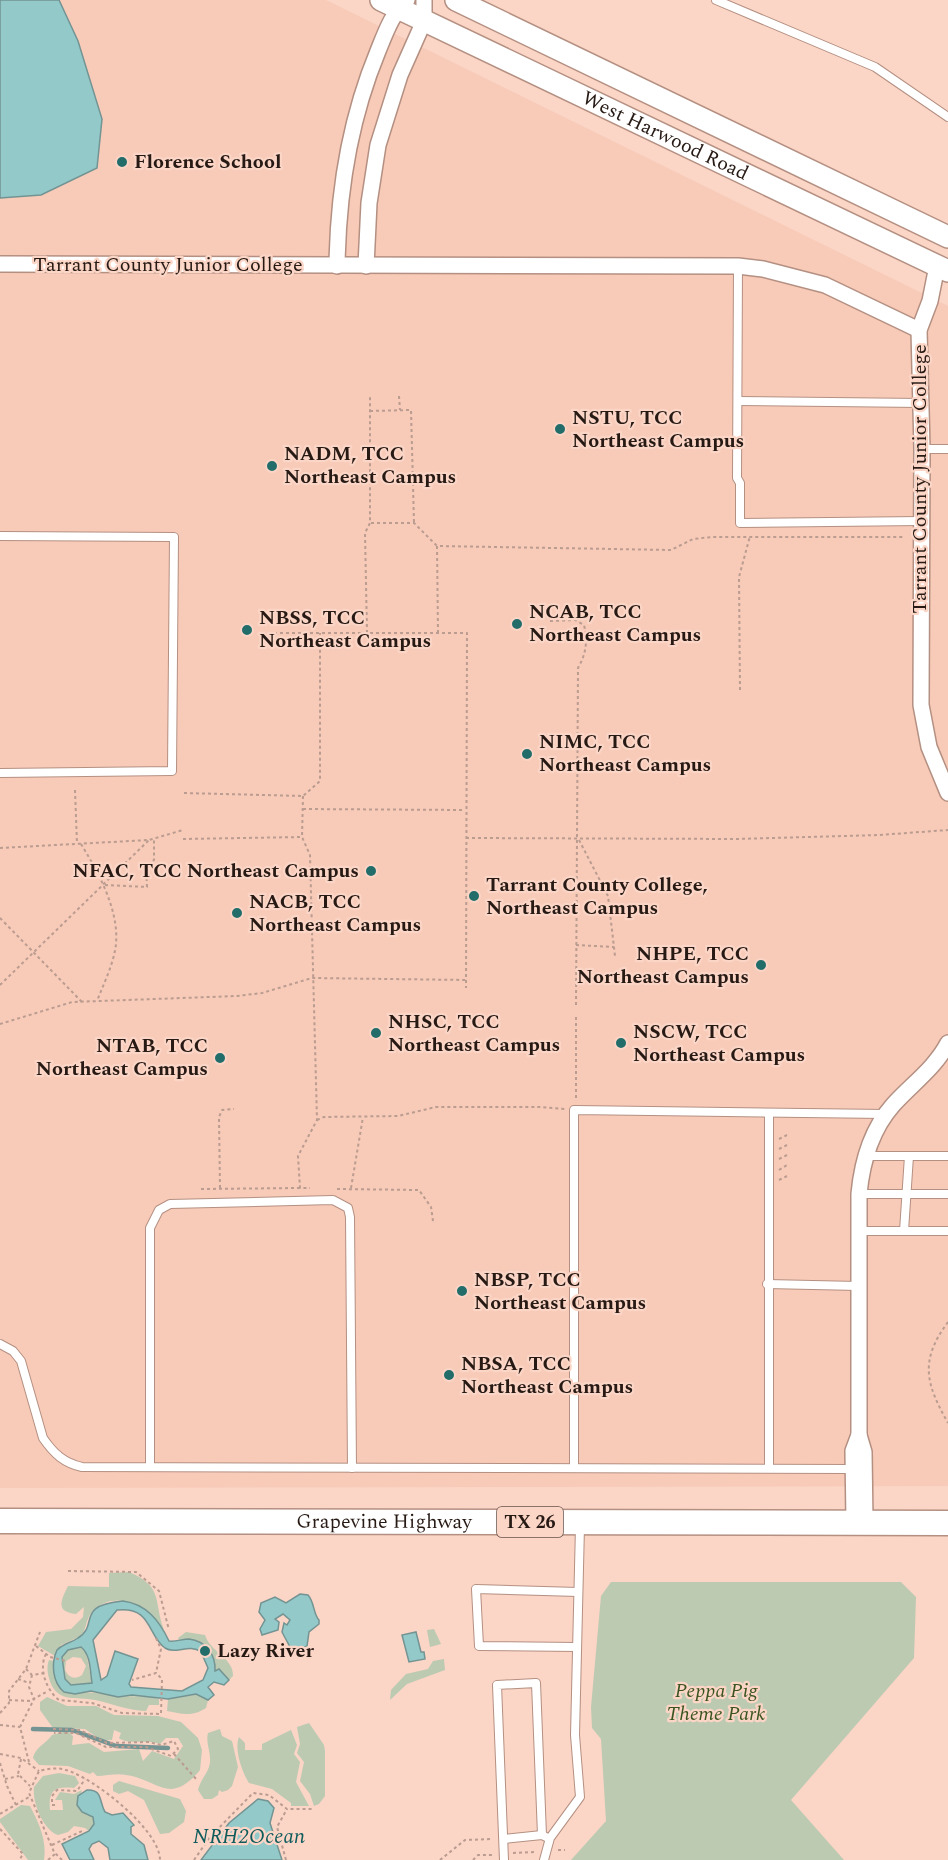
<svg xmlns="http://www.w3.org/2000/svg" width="948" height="1860" font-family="Spectral,serif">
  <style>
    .built { fill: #f8cab8 }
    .green { fill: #bccab2; fill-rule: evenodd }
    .water { fill: #93c9c9; stroke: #739493; stroke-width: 1.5; fill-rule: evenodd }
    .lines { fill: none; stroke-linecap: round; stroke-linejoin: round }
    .stream { stroke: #739493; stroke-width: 4.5 }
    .lane-casing { stroke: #b49082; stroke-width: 10 }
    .street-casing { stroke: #b49082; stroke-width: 18 }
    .secondary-casing { stroke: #b49082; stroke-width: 24 }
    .primary-casing { stroke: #b49082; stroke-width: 27 }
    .path { stroke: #ba9c90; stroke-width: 2; stroke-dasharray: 3 3; stroke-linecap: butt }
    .lane { stroke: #fff; stroke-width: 8 }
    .street { stroke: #fff; stroke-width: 15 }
    .secondary { stroke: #fff; stroke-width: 21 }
    .primary { stroke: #fff; stroke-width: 24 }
    .poi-dot { fill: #226d6a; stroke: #fbd5c6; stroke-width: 2 }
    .labels { text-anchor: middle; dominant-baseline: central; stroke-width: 4.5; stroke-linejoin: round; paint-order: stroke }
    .shield { fill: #fbd5c6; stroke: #675249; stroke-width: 1.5 }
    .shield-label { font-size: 18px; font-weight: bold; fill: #271a14 }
    .street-label { font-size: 20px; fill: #271a14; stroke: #fbd5c6 }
    .poi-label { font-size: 20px; font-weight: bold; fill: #271a14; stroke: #fbd5c6; text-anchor: start }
    .park-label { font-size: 20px; font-style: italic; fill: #3a541f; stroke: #fbd5c6 }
    .water-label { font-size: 21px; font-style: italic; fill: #0e5b5b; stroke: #fbd5c6 }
  </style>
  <rect width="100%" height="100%" fill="#fbd5c6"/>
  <path class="built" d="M 0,0 L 326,0 L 948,306 L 948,1486 L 0,1488 Z"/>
  <g class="green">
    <path d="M 129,1572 C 164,1587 153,1600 164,1630 C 150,1609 117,1587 93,1611 C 86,1617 87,1628 81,1636 L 61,1645 L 55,1656 L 38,1646 L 46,1632 L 71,1629 L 83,1617 L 84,1607 L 76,1614 C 55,1612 61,1600 68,1586 L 109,1587 L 109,1573 Z"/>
    <path d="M 611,1582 L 901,1582 L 916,1597 L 914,1658 L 791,1800 L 844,1860 L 571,1860 L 606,1821 L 601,1739 L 592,1728 L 591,1707 L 601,1596 Z"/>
    <path d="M 434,1629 L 441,1644 L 430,1647 L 427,1630 Z"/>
    <path d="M 186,1632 L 205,1635 C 210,1652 234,1658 233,1676 L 229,1680 L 219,1669 L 215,1672 C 214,1653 200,1636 179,1640 L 178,1638 Z"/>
    <path d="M 81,1647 L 86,1652 L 92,1683 L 71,1685 L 65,1679 L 62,1657 L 68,1650 ZM 73,1657 L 81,1658 L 86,1666 L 82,1675 C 75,1680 69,1678 65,1670 L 66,1661 Z"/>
    <path d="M 444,1659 L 445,1670 L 407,1684 L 390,1700 L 391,1690 L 406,1674 L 428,1669 L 433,1661 Z"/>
    <path d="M 49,1660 L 54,1661 L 53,1668 L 75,1694 C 88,1691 96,1693 109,1695 C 125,1698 142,1694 159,1699 L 159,1705 L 149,1705 L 146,1711 C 127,1710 113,1704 95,1700 C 75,1696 56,1704 49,1678 C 47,1672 47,1665 49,1660 Z"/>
    <path d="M 196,1694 L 208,1700 L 206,1708 C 192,1717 182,1714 167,1711 L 168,1699 Z"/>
    <path d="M 47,1697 L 67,1706 L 96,1706 L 114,1715 L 158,1716 L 181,1722 L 198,1738 L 202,1750 L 200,1770 C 169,1807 158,1779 126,1775 C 116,1773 106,1776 97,1776 L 93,1772 L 90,1774 L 68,1766 L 39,1765 L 33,1758 C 35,1747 47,1743 52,1735 L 67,1731 L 73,1736 L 72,1745 L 89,1743 L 104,1752 L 139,1749 L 143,1761 L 152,1751 L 174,1759 L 183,1746 L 178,1738 L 166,1738 L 160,1744 C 146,1739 127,1745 119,1738 L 121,1733 L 114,1730 L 112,1740 L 101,1740 L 85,1729 L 53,1728 L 40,1710 L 40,1702 Z"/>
    <path d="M 309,1723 L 324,1745 L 325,1751 L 325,1796 L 319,1804 L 314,1806 L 310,1794 L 300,1781 L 304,1762 L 297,1753 L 300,1744 L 297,1727 Z"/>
    <path d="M 220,1729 L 222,1736 L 232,1741 L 238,1767 L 232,1786 L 228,1790 L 222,1792 L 219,1790 L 218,1795 L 212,1799 L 204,1799 L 198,1790 C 200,1781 206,1775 209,1767 C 213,1755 205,1744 208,1733 Z"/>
    <path d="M 291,1730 L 297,1745 L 294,1754 L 300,1762 L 296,1782 L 309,1806 L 291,1806 L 291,1803 L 272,1789 L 249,1783 C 242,1772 234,1749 239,1737 L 245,1743 L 245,1750 L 262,1750 L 262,1744 Z"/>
    <path d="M 59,1773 L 75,1776 L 79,1783 L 74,1788 C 55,1786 48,1790 50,1810 L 63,1810 L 62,1800 L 55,1800 L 60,1792 L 74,1794 L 82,1790 L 77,1805 L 82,1812 L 93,1817 L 94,1824 L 89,1831 L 85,1828 L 74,1826 L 68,1832 L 58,1835 C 43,1830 32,1802 34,1787 L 43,1776 Z"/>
    <path d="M 119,1781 L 180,1799 L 186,1811 L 184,1822 L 169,1833 L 160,1834 L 144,1800 L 128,1791 L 119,1794 L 113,1791 L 113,1785 Z"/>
    <path d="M 21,1805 L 30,1806 C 39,1823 47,1841 44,1860 L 28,1860 L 0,1822 L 0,1819 Z"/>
  </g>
  <g class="water">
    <path d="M 0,0 L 59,0 L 78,41 L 102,119 L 97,168 L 41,195 L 0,198 Z"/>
    <path d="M 300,1594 L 308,1595 C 315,1603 313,1614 319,1620 L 319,1624 L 309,1632 L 307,1646 L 299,1650 L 290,1647 L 282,1632 L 284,1623 L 287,1625 L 290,1620 L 283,1614 L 275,1619 L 279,1622 L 278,1630 L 262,1635 L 260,1629 L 265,1620 L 259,1612 L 261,1603 L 275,1597 L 286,1603 Z"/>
    <path d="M 123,1601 C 146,1604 159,1620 169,1641 C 176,1642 182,1639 189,1639 C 206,1641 216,1655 215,1671 L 219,1669 L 229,1680 L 224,1685 L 214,1682 L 208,1687 L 214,1695 L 208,1700 L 196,1694 L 168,1699 L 132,1695 L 118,1697 L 91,1691 L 75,1694 L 64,1692 C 52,1682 51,1663 57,1650 C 64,1643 71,1643 78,1638 C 100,1624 74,1606 123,1601 ZM 117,1610 C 152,1606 147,1635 165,1648 C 176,1655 189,1643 201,1652 L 208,1668 L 203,1680 L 182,1691 L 131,1687 L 129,1684 L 138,1659 L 115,1651 L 107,1676 L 101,1680 L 93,1640 ZM 81,1647 C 91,1655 90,1671 92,1683 L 71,1685 L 65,1679 L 62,1657 L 68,1650 Z"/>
    <path d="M 416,1632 L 421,1652 L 424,1652 L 425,1659 L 409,1662 L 402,1635 Z"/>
    <path d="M 87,1790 C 103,1789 99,1802 105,1812 L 112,1815 L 123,1813 L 134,1825 L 131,1827 L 131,1834 L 144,1845 L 148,1860 L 110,1860 L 108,1848 L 99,1841 L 92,1844 L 89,1849 L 94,1860 L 70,1860 L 62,1844 L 89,1831 L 94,1824 L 93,1817 L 82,1812 L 77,1805 L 78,1796 Z"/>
    <path d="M 258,1799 L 268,1801 L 274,1808 L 270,1823 L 282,1860 L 201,1860 L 229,1823 Z"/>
  </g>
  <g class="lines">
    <path class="stream" d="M 33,1729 L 72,1730 L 116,1746 L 168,1748"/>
    <defs>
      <g id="lane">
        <path d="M 716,0 L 875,67 L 948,117"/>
        <path d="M 738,266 L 737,478 L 740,483 L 740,523 L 921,521"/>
        <path d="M 738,401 L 922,403"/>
        <path d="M 922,449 L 948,449"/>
        <path d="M 0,536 L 174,537 L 172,771 L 0,773"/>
        <path d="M 866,1156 L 948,1156"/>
        <path d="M 859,1194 L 948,1194"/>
        <path d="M 858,1231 L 948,1231"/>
        <path d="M 904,1231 L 909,1156"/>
        <path d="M 767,1284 L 858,1286"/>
        <path d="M 0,1344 L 13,1351 L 21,1361 L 43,1438 C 54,1454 64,1463 82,1467 L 853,1469"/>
        <path d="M 150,1467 L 150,1228 L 159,1210 L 170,1204 L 333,1200 L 348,1208 L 350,1217 L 352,1468"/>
        <path d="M 574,1468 L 574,1110 L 886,1114"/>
        <path d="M 769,1468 L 769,1113"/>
        <path d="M 577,1647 L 479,1646 L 476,1589 L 578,1592"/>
        <path d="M 504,1839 L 542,1835 L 546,1837"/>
        <path d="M 504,1860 L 497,1685 L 536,1683 L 542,1835"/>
        <path d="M 544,1860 L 550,1838 L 580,1797 L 575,1735 L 580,1526"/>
      </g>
      <g id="street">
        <path d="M 0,264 L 738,266 L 763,269 L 825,285 L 919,330"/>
        <path d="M 337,266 C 338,192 349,121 378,51 C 385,34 392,13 407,0"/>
        <path d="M 366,266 L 369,203 L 378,145 L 400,75 L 424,21 L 424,0"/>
        <path d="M 937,266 L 930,301 L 919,330 L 922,449 L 921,705 L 929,747 L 948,793"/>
        <path d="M 854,1522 L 853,1451 L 859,1435"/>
        <path d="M 865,1522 L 864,1452 L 859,1435 L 859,1194 C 862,1162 871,1130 893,1105 C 912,1084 935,1068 948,1043"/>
      </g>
      <g id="secondary">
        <path id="s1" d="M 381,0 L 948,271"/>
        <path d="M 456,0 L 948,237"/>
      </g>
      <g id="primary">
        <path id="s2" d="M 0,1521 L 948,1523"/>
      </g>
    </defs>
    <use href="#lane" class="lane-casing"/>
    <use href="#street" class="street-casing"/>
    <use href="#secondary" class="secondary-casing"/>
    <use href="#primary" class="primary-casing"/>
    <g class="path">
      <path d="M 399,396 L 400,410"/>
      <path d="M 370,411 L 411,410 L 414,523"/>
      <path d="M 371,523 L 414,523 L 437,546"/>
      <path d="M 550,621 L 575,620 L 584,625 C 588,641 586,654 578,668 L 576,1007"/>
      <path d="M 274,633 L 467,633 L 466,988"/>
      <path d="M 367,633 L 365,533 L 370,523 L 370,395"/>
      <path d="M 438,633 L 437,546 L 671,550 L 693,539 L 712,537 L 905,537"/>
      <path d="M 740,690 L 739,577 L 750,536"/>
      <path d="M 75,790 L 77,844"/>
      <path d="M 184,793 L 303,796 L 320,781 L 320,633"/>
      <path d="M 303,796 L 302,837 L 310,855 L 317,1120 L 298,1156 L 300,1188 L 310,1188"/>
      <path d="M 303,809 L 465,810"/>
      <path d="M 466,838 L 737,839 L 879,835 L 948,830"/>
      <path d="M 183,839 L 302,837"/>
      <path d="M 579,840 L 608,896 L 615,956"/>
      <path d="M 81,844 C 98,872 119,909 116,944 C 114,963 104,983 97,1001"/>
      <path d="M 0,848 L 149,840 L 183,830"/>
      <path d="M 105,885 L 147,887 L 146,865 L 154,860 L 154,840"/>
      <path d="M 0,918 L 82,1002"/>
      <path d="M 576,945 L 614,947"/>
      <path d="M 0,985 L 149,840"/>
      <path d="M 0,1024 L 72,1002 L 237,996 L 262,993 L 312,978 L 466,980"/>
      <path d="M 576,1098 L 576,1016"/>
      <path d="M 317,1120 L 324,1117 L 398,1116 L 436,1107 L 539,1107 L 565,1109"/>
      <path d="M 779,1139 L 787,1135"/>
      <path d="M 779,1149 L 787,1145"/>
      <path d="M 779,1159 L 787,1155"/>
      <path d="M 779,1170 L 787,1165"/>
      <path d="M 779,1180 L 787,1176"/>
      <path d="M 220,1188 L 219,1117 L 222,1110 L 234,1109"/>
      <path d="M 351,1188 L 363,1117"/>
      <path d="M 201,1189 L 300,1188"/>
      <path d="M 337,1189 L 419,1190 L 431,1207 L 433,1221"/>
      <path d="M 948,1322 C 919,1361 926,1384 948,1423"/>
      <path d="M 68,1571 L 136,1572 L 159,1591 L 169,1630"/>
      <path d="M 156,1638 L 161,1649 L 156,1673"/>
      <path d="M 36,1646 L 50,1657 L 66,1661"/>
      <path d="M 46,1654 C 38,1669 47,1691 59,1700 L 92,1703 L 122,1713 L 161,1714 L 162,1679 L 156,1673 L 132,1680"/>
      <path d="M 26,1669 L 32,1675 L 44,1673"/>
      <path d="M 18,1679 L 29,1683"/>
      <path d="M 9,1700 L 30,1701 L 48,1691"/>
      <path d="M 0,1713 L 9,1703 L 9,1691 L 26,1669 L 40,1632"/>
      <path d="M 0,1725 L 20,1727"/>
      <path d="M 53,1729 L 80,1730 L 107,1743 L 148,1742 L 161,1745 L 174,1741 L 178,1749 L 171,1756 L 146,1747 L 106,1747 L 76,1733 L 54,1733"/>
      <path d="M 0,1754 L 21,1758 L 39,1771"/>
      <path d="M 174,1754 L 197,1780"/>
      <path d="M 21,1759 L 18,1774 L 30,1786"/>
      <path d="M 29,1762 L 20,1727 L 34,1699 L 29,1687 L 32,1675"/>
      <path d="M 0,1763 L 7,1786 L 16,1805"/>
      <path d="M 5,1779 L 19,1776"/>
      <path d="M 55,1805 L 52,1805 L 52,1796 L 57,1790 L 77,1791 L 85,1779"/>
      <path d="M 0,1814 L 29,1797"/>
      <path d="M 0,1829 L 23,1854 L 20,1859"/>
      <path d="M 52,1845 L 82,1831"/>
      <path d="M 558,1850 L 565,1850"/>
      <path d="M 513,1853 L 534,1852"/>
      <path d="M 48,1860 L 55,1854"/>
      <path d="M 62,1860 L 54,1852 L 29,1793 L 39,1771 C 48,1769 57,1767 66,1770 C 94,1778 160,1830 160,1860"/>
      <path d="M 194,1860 L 210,1837 L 253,1793 L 269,1795 L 287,1809 L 314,1809"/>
      <path d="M 286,1860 L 277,1827 L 287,1809"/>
      <path d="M 440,1860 L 465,1840 L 493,1839"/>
      <path d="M 473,1860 L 478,1855 L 492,1855"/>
    </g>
    <use href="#lane" class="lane"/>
    <use href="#street" class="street"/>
    <use href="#secondary" class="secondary"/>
    <use href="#primary" class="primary"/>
  </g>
  <g class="poi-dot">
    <circle cx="122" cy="162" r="6"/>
    <circle cx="560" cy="429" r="6"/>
    <circle cx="272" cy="466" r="6"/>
    <circle cx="517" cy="624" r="6"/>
    <circle cx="247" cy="630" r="6"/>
    <circle cx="527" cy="754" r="6"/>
    <circle cx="371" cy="871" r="6"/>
    <circle cx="474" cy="896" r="6"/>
    <circle cx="237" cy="913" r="6"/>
    <circle cx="761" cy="965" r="6"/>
    <circle cx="376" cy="1033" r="6"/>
    <circle cx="621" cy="1043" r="6"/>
    <circle cx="220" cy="1058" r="6"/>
    <circle cx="462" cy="1291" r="6"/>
    <circle cx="449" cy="1375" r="6"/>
    <circle cx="205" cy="1651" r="6"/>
  </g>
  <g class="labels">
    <rect class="shield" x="497" y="1507" width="66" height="30" rx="4.5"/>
    <g class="shield-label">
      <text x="530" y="1522">TX 26</text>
    </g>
    <g class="street-label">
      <text stroke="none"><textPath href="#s1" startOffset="315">West Harwood Road</textPath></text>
      <text x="168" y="265">Tarrant County Junior College</text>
      <text transform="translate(920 479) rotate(-90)">Tarrant County Junior College</text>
      <text stroke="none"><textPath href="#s2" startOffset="384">Grapevine Highway</textPath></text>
    </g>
    <g class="poi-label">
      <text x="134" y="162">Florence School</text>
      <text x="572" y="418">NSTU, TCC<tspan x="572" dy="23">Northeast Campus</tspan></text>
      <text x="284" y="454">NADM, TCC<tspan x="284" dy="23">Northeast Campus</tspan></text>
      <text x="529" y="612">NCAB, TCC<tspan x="529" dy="23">Northeast Campus</tspan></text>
      <text x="259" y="618">NBSS, TCC<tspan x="259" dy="23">Northeast Campus</tspan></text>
      <text x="539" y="742">NIMC, TCC<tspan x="539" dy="23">Northeast Campus</tspan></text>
      <text x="359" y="871" text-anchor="end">NFAC, TCC Northeast Campus</text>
      <text x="486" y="885">Tarrant County College,<tspan x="486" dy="23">Northeast Campus</tspan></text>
      <text x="249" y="902">NACB, TCC<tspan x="249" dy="23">Northeast Campus</tspan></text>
      <text x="749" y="954" text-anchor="end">NHPE, TCC<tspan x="749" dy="23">Northeast Campus</tspan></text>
      <text x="388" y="1022">NHSC, TCC<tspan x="388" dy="23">Northeast Campus</tspan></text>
      <text x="633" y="1032">NSCW, TCC<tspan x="633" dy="23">Northeast Campus</tspan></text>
      <text x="208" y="1046" text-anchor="end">NTAB, TCC<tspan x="208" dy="23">Northeast Campus</tspan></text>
      <text x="474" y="1280">NBSP, TCC<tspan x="474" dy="23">Northeast Campus</tspan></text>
      <text x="461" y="1364">NBSA, TCC<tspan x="461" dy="23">Northeast Campus</tspan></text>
      <text x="217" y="1651">Lazy River</text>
    </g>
    <g class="park-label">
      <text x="716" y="1691">Peppa Pig<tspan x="716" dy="23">Theme Park</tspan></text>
    </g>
    <g class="water-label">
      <text x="249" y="1837">NRH2Ocean</text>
    </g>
  </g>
</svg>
